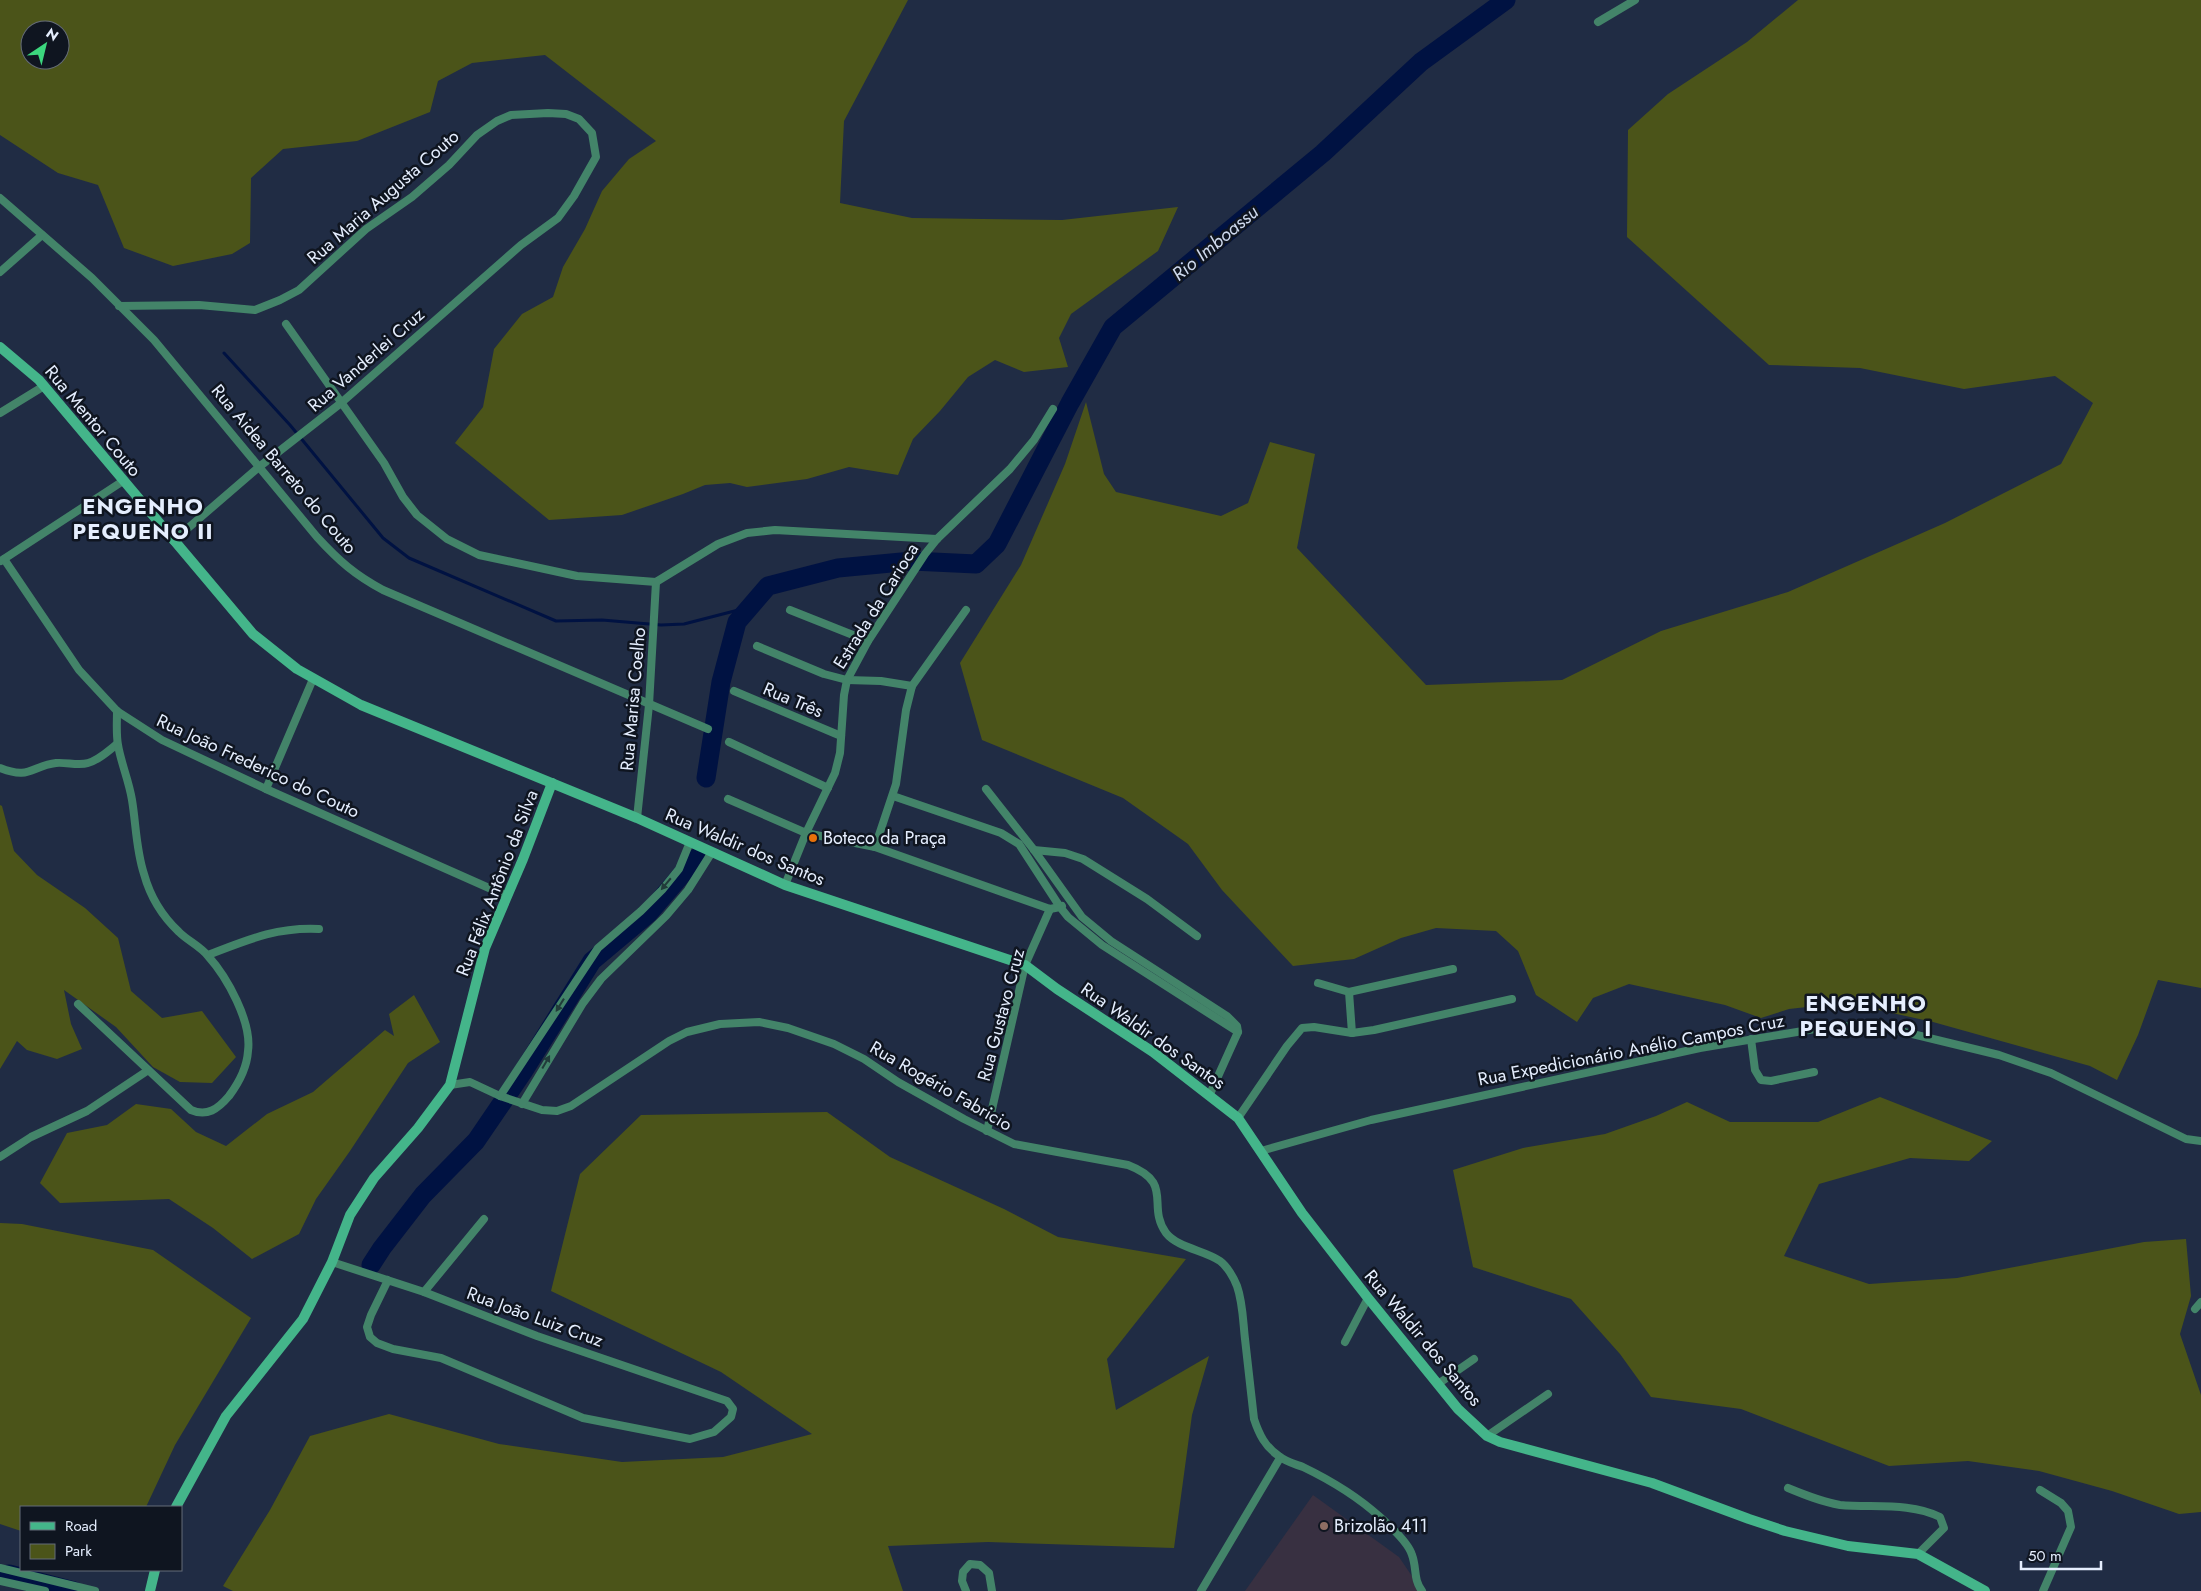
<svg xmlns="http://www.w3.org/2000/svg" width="2201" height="1591" font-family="Jost,sans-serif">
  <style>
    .education { fill: #383041 }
    .green { fill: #4b5419; fill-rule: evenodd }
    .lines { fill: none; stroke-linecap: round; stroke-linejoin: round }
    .stream { stroke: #001242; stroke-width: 3 }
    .river { stroke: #001242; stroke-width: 19 }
    .street { stroke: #438469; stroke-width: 8 }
    .secondary { stroke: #44b58a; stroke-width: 10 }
    .oneway { fill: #213c3a }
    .food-dot { fill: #e8710a; stroke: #0f1520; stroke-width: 2 }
    .education-dot { fill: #8d6e63; stroke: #0f1520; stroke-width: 2 }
    .labels { text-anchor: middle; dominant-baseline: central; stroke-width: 5; stroke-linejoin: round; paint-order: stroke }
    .street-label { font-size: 18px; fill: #e5eefe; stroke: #0f1520 }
    .poi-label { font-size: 18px; fill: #e5eefe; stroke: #0f1520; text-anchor: start }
    .water-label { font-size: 19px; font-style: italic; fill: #ced9ed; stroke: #0f1520 }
    .district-label { font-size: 22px; font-weight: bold; letter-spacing: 1px; fill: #e5eefe; stroke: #0f1520 }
  </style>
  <rect width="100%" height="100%" fill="#202c44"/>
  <path class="education" d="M 1313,1495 L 1399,1557 L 1422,1591 L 1245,1591 Z"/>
  <g class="green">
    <path d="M 0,0 L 908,0 L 844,121 L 840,203 L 912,218 L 1062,220 L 1178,207 L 1158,251 L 1071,314 L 1059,338 L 1068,367 L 1024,372 L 995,360 L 968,377 L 940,411 L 913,439 L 898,475 L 849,467 L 807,479 L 747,487 L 730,483 L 705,485 L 683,494 L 622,515 L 549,520 L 455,443 L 483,407 L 494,349 L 522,314 L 553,297 L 563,267 L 585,229 L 602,191 L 629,159 L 656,141 L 545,55 L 472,63 L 438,81 L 430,112 L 357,141 L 283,149 L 251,178 L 250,243 L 232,254 L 173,266 L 124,248 L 98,185 L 58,173 L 0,135 ZM 30,30 L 60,30 L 60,60 L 30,60 Z"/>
    <path d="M 1798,0 L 2201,0 L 2201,988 L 2158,980 L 2138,1035 L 2117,1080 L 2090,1066 L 1933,1022 L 1874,1009 L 1825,1005 L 1789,1009 L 1761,1018 L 1725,1005 L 1629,984 L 1593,998 L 1577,1022 L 1536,995 L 1518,951 L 1496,931 L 1436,928 L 1401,938 L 1354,959 L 1293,966 L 1222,890 L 1188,844 L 1123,798 L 982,740 L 960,663 L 1021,565 L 1065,464 L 1086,402 L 1104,474 L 1116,492 L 1221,516 L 1248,503 L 1270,442 L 1315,454 L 1297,548 L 1426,685 L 1562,680 L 1661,631 L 1788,592 L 1945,523 L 2061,464 L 2093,403 L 2055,376 L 1964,389 L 1860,368 L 1769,365 L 1627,237 L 1628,130 L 1668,94 L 1747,42 Z"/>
    <path d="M 0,805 L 2,806 L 14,851 L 37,875 L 85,908 L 118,938 L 131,991 L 162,1018 L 202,1011 L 236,1057 L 212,1083 L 180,1082 L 153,1067 L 116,1027 L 64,990 L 71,1024 L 82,1049 L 57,1059 L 27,1050 L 17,1041 L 0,1069 Z"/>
    <path d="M 414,995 L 440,1042 L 408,1063 L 350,1151 L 316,1199 L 299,1234 L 252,1259 L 213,1228 L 169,1199 L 60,1203 L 40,1183 L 67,1133 L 107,1125 L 136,1104 L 171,1109 L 196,1132 L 226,1146 L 267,1114 L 313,1092 L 385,1030 L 394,1036 L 389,1014 Z"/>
    <path d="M 1880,1097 L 1992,1141 L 1969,1161 L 1910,1158 L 1819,1184 L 1784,1256 L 1869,1284 L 1957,1278 L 2144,1242 L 2186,1239 L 2191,1296 L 2180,1334 L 2201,1395 L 2201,1512 L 2179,1514 L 2112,1491 L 2039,1471 L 1968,1461 L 1889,1466 L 1741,1409 L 1651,1397 L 1620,1354 L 1571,1299 L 1473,1267 L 1453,1170 L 1523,1148 L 1605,1134 L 1656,1116 L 1687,1102 L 1730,1122 L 1818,1122 Z"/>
    <path d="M 827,1112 L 890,1157 L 1004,1209 L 1058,1237 L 1186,1259 L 1107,1359 L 1116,1410 L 1209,1356 L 1192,1415 L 1174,1548 L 988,1542 L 888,1546 L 903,1591 L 233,1591 L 223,1586 L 270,1510 L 310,1436 L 389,1414 L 499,1444 L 622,1462 L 723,1457 L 812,1434 L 721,1372 L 551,1291 L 580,1174 L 641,1115 Z"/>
    <path d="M 0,1223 L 22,1224 L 153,1250 L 251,1318 L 175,1445 L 146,1507 L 21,1507 L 21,1531 L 0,1524 Z"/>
  </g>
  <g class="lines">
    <path class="stream" d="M 224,353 L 290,425 L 383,538 L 409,558 L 556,621 L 602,620 L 661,625 L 684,624 L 750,607"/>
    <g class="river">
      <path d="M 706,778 L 721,682 L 737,622 L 768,586 L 838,568 L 912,561 L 976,564 L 997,544 L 1070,403 L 1113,327 L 1323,153 L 1421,62 L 1506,0"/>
      <path d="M 371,1265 L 382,1248 L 423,1195 L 476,1141 L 523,1072 L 592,961 L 648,914 L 696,858"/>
      <path d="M 9,1574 L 74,1591"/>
    </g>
    <g class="street">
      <path d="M 1598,22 L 1635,0"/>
      <path d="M 0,198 L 92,278 L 154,340 L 317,537 C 339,561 355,575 383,590 L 708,729"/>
      <path d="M 0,272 L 42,235"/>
      <path d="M 119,306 L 199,305 L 255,310 L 280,300 L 299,290 L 366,229 L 412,197 L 449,165 L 477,135 L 497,121 L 511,115 L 548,113 L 566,114 L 579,119 L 592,133 L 596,157 L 574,196 L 558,218 L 521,245 L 341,403 L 259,467 L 173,541"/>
      <path d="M 286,324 L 384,463 L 403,497 L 417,515 L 447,539 L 479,555 L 577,576 L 656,582 L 718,544 L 747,533 L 775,530 L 937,539"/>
      <path d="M 0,413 L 44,386"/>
      <path d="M 4,559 L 79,670 L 117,711 L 162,740 L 266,789 L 507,896"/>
      <path d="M 1,561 L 123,481"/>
      <path d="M 790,610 L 868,641"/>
      <path d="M 757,646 L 824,674 L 847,680 L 881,681 L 912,686"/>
      <path d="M 734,691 L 841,736"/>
      <path d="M 729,742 L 828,788"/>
      <path d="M 0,768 C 30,780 31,766 56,763 C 66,762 79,766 88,763 C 99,760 108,751 117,744"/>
      <path d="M 266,789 L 313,679"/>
      <path d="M 986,789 L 1034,850 L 1082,917 L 1111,941 L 1227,1016 L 1237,1026 L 1238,1032 L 1210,1094"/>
      <path d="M 893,796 L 1001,833 L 1019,844 L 1060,907 L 1062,906"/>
      <path d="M 728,799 L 806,833 L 875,847 L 1050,909 L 1060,907 L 1068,917 L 1102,945 L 1238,1032"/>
      <path d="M 637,818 L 649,705 L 656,582"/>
      <path d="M 875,847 L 896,784 L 906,710 L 912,686 L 966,610"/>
      <path d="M 1034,850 L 1065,853 L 1083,859 L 1147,899 L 1197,936"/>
      <path d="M 785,885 L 806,833 L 835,773 L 840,753 L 844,695 L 847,680 L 868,641 L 925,554 L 937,539 L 1010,469 L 1034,440 L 1053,409"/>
      <path d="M 208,955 C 247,940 276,927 319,929"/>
      <path d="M 1318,983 L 1349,992 L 1453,969"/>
      <path d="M 1349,992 L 1352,1033"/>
      <path d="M 78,1004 L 191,1110 C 207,1117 218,1109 229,1096 C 238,1084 247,1067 248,1051 C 252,1022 227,977 208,956 C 200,946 188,941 179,932 C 162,916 150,896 144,874 C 136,850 136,824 132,800 C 129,781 121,763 118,745 C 116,734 117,722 117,711"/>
      <path d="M 1751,1039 L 1755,1070 L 1761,1080 L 1771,1081 L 1814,1072"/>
      <path d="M 450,1085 L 470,1082 L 500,1096 L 542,1110 L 557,1111 L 571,1106 L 669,1041 L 687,1032 L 720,1024 L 759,1022 L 788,1028 L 834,1044 L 864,1059 L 898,1082 L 964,1119 L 1014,1144 L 1128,1165 C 1175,1183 1146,1205 1166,1233 C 1178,1248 1204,1250 1220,1261 C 1227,1266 1234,1278 1237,1286 C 1243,1303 1243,1322 1245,1339 C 1248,1365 1251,1392 1254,1419 C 1259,1434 1265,1447 1279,1456 C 1286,1462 1295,1464 1303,1467 C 1330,1480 1358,1497 1380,1517 C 1389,1525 1409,1544 1412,1555 C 1417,1568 1413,1579 1422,1591"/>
      <path d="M 500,1096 L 598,948 L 641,911 L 662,890 L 679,869 L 690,842"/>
      <path d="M 522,1104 L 583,1003 L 601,979 L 666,916 L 688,890 L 712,852"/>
      <path d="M 1238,1118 L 1287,1046 L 1302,1028 L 1314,1027 L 1352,1033 L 1374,1030 L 1512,999"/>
      <path d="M 987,1131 L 1025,965 L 1050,909"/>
      <path d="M 1261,1151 L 1371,1120 L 1700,1048 L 1815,1029 L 1858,1025 L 1900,1031 L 1999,1055 L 2051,1073 L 2186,1139 L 2201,1141"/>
      <path d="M 0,1157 L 31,1137 L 87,1111 L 147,1071"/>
      <path d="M 332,1262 L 424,1292 L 537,1336 L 727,1401 L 733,1409 L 731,1417 L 714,1432 L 690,1439 L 583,1418 L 441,1358 L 393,1349 L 377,1343 L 370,1337 L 367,1327 L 371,1315 L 388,1280"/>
      <path d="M 424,1292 L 484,1219"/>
      <path d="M 2195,1309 L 2201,1302"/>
      <path d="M 1345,1342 L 1368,1298"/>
      <path d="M 1438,1384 L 1474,1359"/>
      <path d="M 1487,1436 L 1548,1394"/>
      <path d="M 1788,1488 C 1805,1495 1822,1502 1840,1505 C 1873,1508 1910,1502 1940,1517 L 1944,1528 L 1918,1554"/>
      <path d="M 2040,1490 L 2061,1503 L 2068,1511 L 2071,1527 L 2043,1591"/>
      <path d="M 0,1568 L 95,1591"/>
      <path d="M 0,1581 L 45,1591"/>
      <path d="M 966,1591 L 962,1581 L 963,1572 L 970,1564 L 980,1565 L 989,1573 L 992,1591"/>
      <path d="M 1201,1591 L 1280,1458"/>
    </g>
    <g class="secondary">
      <path d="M 0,347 L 39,380 L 253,634 L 297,669 L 361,705 L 637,818 L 785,885 L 1025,965 L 1057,989 L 1153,1052 L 1238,1118 L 1302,1213 L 1368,1298 L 1458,1409 L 1487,1436 L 1500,1442 L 1652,1483 L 1749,1519 L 1785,1531 L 1848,1546 L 1918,1554 L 1985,1591"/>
      <path d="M 176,1507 L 226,1416 L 303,1319 L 332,1262 L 350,1215 L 374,1178 L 418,1128 L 450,1085 L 485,948 L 523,859 L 552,783"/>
      <path d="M 150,1591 L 155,1570"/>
    </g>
  </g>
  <defs><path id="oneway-solid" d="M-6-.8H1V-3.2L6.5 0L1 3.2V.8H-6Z" transform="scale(1.25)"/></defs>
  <g class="oneway">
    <use href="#oneway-solid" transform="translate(666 884) rotate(130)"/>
    <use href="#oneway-solid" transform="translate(560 1005) rotate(122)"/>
    <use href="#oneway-solid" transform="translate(546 1062) rotate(-60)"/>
  </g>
  <circle class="food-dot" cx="813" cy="838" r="5"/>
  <circle class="education-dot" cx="1324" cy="1526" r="5"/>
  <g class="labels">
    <g class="street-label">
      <text transform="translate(383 197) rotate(-41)">Rua Maria Augusta Couto</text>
      <text transform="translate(366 360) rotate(-41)">Rua Vanderlei Cruz</text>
      <text transform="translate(93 421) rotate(50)">Rua Mentor Couto</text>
      <text transform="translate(284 469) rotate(50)">Rua Aidea Barreto do Couto</text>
      <text transform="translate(876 606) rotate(-58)">Estrada da Carioca</text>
      <text transform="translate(633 699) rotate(-85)">Rua Marisa Coelho</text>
      <text transform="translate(793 700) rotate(23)">Rua Três</text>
      <text transform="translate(258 766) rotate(25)">Rua João Frederico do Couto</text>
      <text transform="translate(745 847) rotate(23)">Rua Waldir dos Santos</text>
      <text transform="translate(497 883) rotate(-69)">Rua Félix Antônio da Silva</text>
      <text transform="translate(1001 1015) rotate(-75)">Rua Gustavo Cruz</text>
      <text transform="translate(1153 1036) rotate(35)">Rua Waldir dos Santos</text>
      <text transform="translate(1631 1050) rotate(-11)">Rua Expedicionário Anélio Campos Cruz</text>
      <text transform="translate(941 1086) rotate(30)">Rua Rogério Fabricio</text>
      <text transform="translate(535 1317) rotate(20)">Rua João Luiz Cruz</text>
      <text transform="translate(1423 1338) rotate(50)">Rua Waldir dos Santos</text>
    </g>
    <g class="poi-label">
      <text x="823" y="838">Boteco da Praça</text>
      <text x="1334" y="1526">Brizolão 411</text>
    </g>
    <g class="water-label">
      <text transform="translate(1215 243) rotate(-40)">Rio Imboassu</text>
    </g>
    <g class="district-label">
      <text x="143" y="506">ENGENHO<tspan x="143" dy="25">PEQUENO II</tspan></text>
      <text x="1866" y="1003">ENGENHO<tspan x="1866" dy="25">PEQUENO I</tspan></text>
    </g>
  </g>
  <rect x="20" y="1506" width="162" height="65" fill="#0f1520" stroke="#656c79"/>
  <rect x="30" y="1522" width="25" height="8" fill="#44b58a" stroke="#656c79"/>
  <text x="65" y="1531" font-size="15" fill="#e5eefe">Road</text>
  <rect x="30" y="1544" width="25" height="15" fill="#4b5419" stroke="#656c79"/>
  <text x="65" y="1556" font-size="15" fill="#e5eefe">Park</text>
  <g transform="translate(45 45) rotate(35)"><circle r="24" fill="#0f1520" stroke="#656c79"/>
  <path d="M0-4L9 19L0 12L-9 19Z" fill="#3cd77e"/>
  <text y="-8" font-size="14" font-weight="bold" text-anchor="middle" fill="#e5eefe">N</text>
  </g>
  <path d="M2021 1561v8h80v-8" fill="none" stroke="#e5eefe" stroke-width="2.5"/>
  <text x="2028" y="1561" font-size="15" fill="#e5eefe" stroke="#0f1520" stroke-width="4" paint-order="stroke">50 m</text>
</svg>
